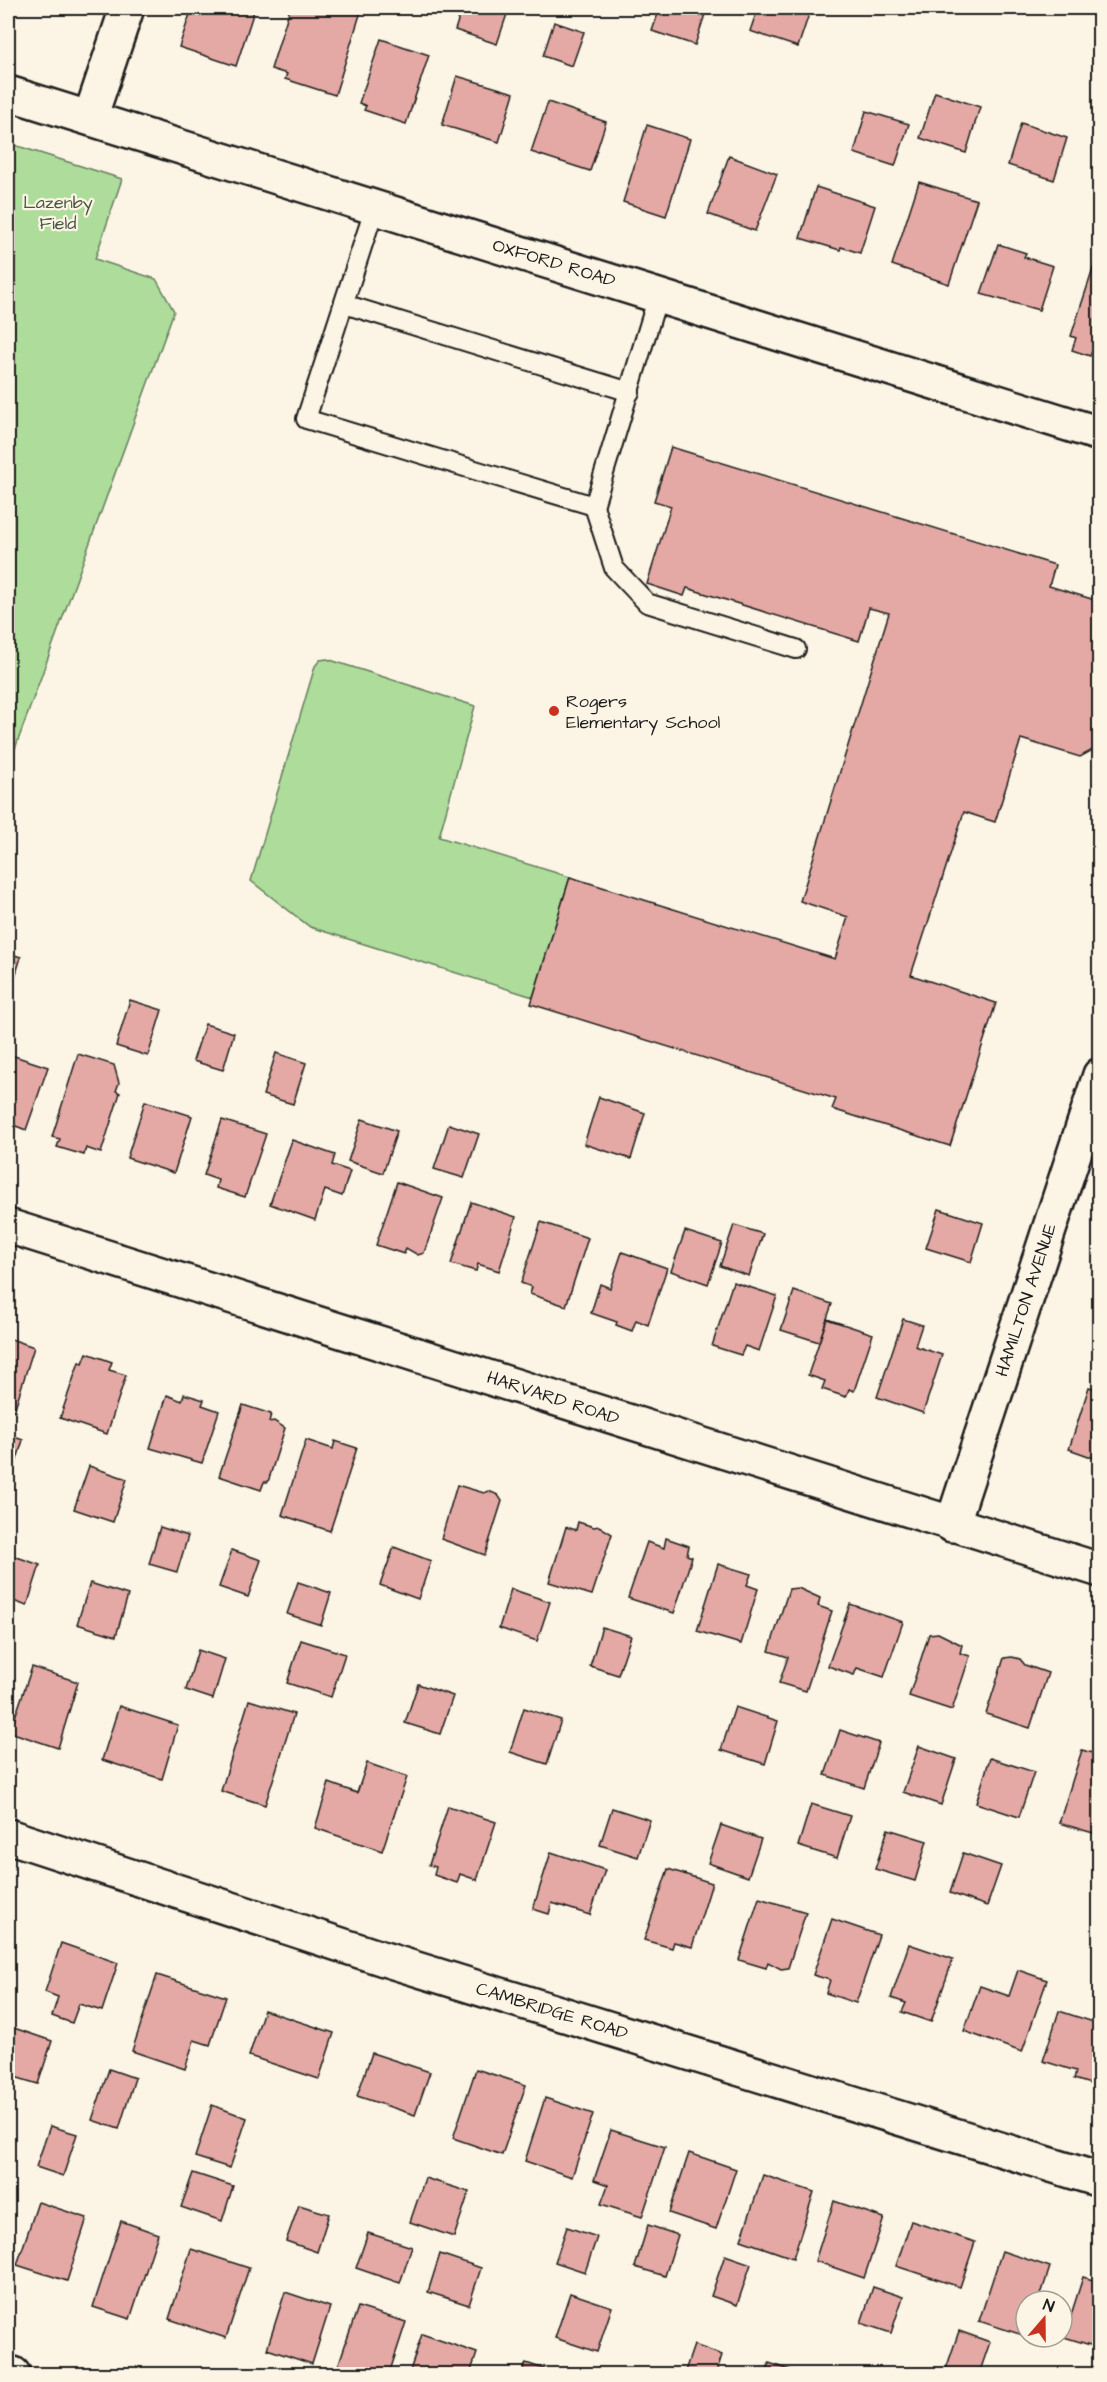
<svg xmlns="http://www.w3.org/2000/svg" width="1107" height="2382" font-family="'Architects Daughter',sans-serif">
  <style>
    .green { fill: #addc9b; stroke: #647c5c; stroke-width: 1.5 }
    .building { fill: #e4a9a4; stroke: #1c1c1c; stroke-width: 1.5 }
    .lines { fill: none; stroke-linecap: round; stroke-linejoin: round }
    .lane-casing { stroke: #1c1c1c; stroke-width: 22 }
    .street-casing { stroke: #1c1c1c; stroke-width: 38 }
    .lane { stroke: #fcf5e5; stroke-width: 18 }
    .street { stroke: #fcf5e5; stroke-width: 33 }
    .poi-dot { fill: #c8321e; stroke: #fcf5e5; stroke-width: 2 }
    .labels { text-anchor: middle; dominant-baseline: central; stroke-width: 4.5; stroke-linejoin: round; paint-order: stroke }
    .park-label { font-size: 18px; fill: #485642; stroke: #fcf5e5 }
    .street-label { font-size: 18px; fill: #1c1c1c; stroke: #fcf5e5 }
    .poi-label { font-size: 18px; fill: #1c1c1c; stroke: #fcf5e5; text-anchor: start }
  </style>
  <rect width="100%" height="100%" fill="#fcf5e5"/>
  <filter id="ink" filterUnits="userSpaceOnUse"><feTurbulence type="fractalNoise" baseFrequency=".0167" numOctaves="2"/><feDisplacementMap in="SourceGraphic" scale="12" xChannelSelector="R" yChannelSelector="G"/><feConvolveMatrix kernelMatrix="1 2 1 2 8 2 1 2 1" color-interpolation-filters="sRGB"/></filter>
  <g filter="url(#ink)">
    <g class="green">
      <path d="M 8,143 L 122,179 L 95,259 L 156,279 L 174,311 L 8,768 Z"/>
      <path d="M 327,659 L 475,706 L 439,837 L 570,877 L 533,997 L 310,927 L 251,881 L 315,666 L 320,660 Z"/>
    </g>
    <g class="building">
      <path d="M 192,8 L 255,8 L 236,66 L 179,47 Z"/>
      <path d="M 290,8 L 362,8 L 335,95 L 285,79 L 287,74 L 271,69 Z"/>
      <path d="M 462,8 L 509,8 L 497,44 L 455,30 Z"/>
      <path d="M 660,8 L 707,8 L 695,45 L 652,31 Z"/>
      <path d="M 758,8 L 811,8 L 798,47 L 750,31 Z"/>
      <path d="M 554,22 L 584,32 L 572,66 L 543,56 Z"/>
      <path d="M 381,39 L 429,55 L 406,124 L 364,110 L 366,106 L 359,103 Z"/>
      <path d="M 457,76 L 514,93 L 499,142 L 442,125 Z"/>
      <path d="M 935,92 L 980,107 L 966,153 L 920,138 Z"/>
      <path d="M 548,102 L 606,122 L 590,171 L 531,152 Z"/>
      <path d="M 866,111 L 909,124 L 895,166 L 854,153 Z"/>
      <path d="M 1021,123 L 1067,138 L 1054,180 L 1008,165 Z"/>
      <path d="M 647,125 L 690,139 L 666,216 L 623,202 Z"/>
      <path d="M 729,156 L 777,174 L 755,231 L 708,214 Z"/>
      <path d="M 919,182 L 977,200 L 949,284 L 892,265 Z"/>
      <path d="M 816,187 L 875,206 L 860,253 L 841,247 L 840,250 L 800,238 Z"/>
      <path d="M 998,244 L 1026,253 L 1024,257 L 1053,266 L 1039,310 L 981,294 Z"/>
      <path d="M 1096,260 L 1100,261 L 1100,349 L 1094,347 L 1090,356 L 1072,350 L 1076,338 L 1071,336 Z"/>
      <path d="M 671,447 L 1055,565 L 1049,586 L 1095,600 L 1100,586 L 1100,746 L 1080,757 L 1021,739 L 995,822 L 964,812 L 911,975 L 996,1003 L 950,1146 L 832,1109 L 836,1099 L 531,1004 L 570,877 L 835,959 L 848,917 L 800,901 L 889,613 L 869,608 L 859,641 L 687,588 L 684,596 L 647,584 L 671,506 L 654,501 Z"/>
      <path d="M 8,953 L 21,957 L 8,1000 Z"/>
      <path d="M 130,1000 L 162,1010 L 148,1056 L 116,1046 Z"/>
      <path d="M 205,1024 L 234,1033 L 223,1070 L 193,1061 Z"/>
      <path d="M 276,1053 L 306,1063 L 293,1104 L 263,1095 Z"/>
      <path d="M 8,1054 L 48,1067 L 26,1130 L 8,1123 Z"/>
      <path d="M 78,1054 L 114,1065 L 119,1083 L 116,1091 L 120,1093 L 101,1153 L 86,1148 L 84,1155 L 57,1147 L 60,1139 L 52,1137 Z"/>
      <path d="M 599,1097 L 645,1113 L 631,1159 L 584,1144 Z"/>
      <path d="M 145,1101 L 192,1116 L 174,1173 L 127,1158 Z"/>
      <path d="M 362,1119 L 397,1131 L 383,1173 L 348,1161 Z"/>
      <path d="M 222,1120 L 266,1134 L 245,1197 L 216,1188 L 218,1180 L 204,1175 Z"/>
      <path d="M 449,1124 L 479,1134 L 464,1178 L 434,1169 Z"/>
      <path d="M 292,1140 L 335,1155 L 332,1165 L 350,1171 L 342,1196 L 325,1190 L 315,1220 L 270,1204 Z"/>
      <path d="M 397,1182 L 443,1198 L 424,1253 L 418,1255 L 406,1248 L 404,1254 L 376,1245 Z"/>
      <path d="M 471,1202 L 516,1217 L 499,1271 L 478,1264 L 476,1271 L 451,1264 Z"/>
      <path d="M 939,1209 L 983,1223 L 971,1262 L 926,1248 Z"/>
      <path d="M 541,1222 L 588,1238 L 566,1306 L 530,1294 L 532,1287 L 521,1283 Z"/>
      <path d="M 734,1225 L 763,1234 L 749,1276 L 720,1266 Z"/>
      <path d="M 685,1231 L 722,1243 L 708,1284 L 671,1271 Z"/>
      <path d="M 622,1252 L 667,1268 L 648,1325 L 636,1320 L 632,1331 L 616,1325 L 617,1322 L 591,1313 L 600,1284 L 610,1288 Z"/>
      <path d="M 733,1282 L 777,1296 L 759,1351 L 745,1346 L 741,1355 L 712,1346 Z"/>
      <path d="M 794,1291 L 832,1304 L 819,1342 L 781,1330 Z"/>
      <path d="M 827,1319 L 873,1334 L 854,1391 L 849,1389 L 846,1397 L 822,1389 L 825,1381 L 808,1375 Z"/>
      <path d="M 903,1319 L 922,1325 L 915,1346 L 942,1355 L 923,1413 L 877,1397 Z"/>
      <path d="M 8,1338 L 34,1347 L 14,1411 L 8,1408 Z"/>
      <path d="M 87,1353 L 112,1362 L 109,1370 L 126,1375 L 107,1434 L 60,1418 L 79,1362 L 83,1363 Z"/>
      <path d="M 1089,1387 L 1100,1390 L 1100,1451 L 1097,1459 L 1069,1449 Z"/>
      <path d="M 184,1394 L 204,1400 L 202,1405 L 219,1411 L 202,1463 L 150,1448 L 167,1395 L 182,1401 Z"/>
      <path d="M 243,1405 L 271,1414 L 269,1422 L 274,1421 L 285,1428 L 268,1482 L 264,1482 L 261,1490 L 219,1476 Z"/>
      <path d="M 8,1435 L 23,1440 L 12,1476 L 8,1475 Z"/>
      <path d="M 306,1440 L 333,1449 L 335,1441 L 357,1448 L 330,1531 L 282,1515 Z"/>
      <path d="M 89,1466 L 127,1479 L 113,1522 L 74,1509 Z"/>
      <path d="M 457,1485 L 484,1493 L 489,1491 L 498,1495 L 502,1501 L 485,1555 L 441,1539 Z"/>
      <path d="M 578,1522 L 594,1527 L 599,1526 L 612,1534 L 592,1595 L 549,1582 L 566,1527 L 576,1530 Z"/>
      <path d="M 160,1527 L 188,1536 L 177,1572 L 149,1564 Z"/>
      <path d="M 666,1538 L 689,1546 L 687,1555 L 692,1557 L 674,1613 L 628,1598 L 647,1542 L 664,1548 Z"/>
      <path d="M 394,1547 L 431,1561 L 418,1599 L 380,1585 Z"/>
      <path d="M 232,1550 L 261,1560 L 248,1597 L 219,1587 Z"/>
      <path d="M 8,1554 L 40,1565 L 27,1606 L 8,1599 Z"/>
      <path d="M 718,1564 L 751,1574 L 747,1585 L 758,1589 L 741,1644 L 697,1631 Z"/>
      <path d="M 298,1582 L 331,1593 L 321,1625 L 287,1614 Z"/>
      <path d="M 90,1583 L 128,1595 L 116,1636 L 77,1624 Z"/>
      <path d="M 798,1588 L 820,1598 L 818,1606 L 832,1611 L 806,1691 L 779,1683 L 788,1657 L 769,1651 L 789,1589 Z"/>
      <path d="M 511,1589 L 550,1602 L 537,1641 L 499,1628 Z"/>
      <path d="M 850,1604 L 903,1622 L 884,1677 L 857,1668 L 854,1675 L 828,1666 Z"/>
      <path d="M 602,1627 L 631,1636 L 618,1675 L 590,1666 Z"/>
      <path d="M 938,1633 L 962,1645 L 960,1653 L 970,1656 L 952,1710 L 909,1696 L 929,1634 Z"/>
      <path d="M 301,1640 L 345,1654 L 331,1697 L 287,1683 Z"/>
      <path d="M 198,1650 L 225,1659 L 213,1699 L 186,1690 Z"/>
      <path d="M 1012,1657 L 1020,1659 L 1025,1665 L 1048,1673 L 1030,1728 L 986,1714 L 1004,1658 Z"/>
      <path d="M 32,1667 L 78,1682 L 58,1748 L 10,1732 Z"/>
      <path d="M 418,1684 L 453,1696 L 440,1734 L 405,1723 Z"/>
      <path d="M 249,1700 L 294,1714 L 265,1805 L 221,1791 Z"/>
      <path d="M 119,1706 L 178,1725 L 162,1779 L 102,1760 Z"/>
      <path d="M 735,1707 L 778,1721 L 765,1764 L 721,1750 Z"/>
      <path d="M 524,1708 L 561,1720 L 547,1764 L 510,1752 Z"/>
      <path d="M 840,1730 L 879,1743 L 864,1788 L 825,1775 Z"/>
      <path d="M 919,1746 L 956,1759 L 941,1805 L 903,1792 Z"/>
      <path d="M 1082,1750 L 1100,1755 L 1100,1835 L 1059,1823 Z"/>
      <path d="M 990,1758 L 1034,1772 L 1019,1817 L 976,1803 Z"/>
      <path d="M 367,1763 L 407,1777 L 382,1851 L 315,1828 L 329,1783 L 357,1793 Z"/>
      <path d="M 811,1804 L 850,1816 L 837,1858 L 798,1846 Z"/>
      <path d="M 448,1806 L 496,1822 L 477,1880 L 460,1874 L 457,1883 L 434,1875 L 436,1867 L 429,1865 Z"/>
      <path d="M 612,1808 L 650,1820 L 638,1857 L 600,1845 Z"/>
      <path d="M 721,1825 L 761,1839 L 748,1877 L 708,1863 Z"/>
      <path d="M 888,1829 L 927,1841 L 915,1881 L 875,1869 Z"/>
      <path d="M 551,1852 L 605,1870 L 590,1915 L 552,1903 L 549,1914 L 533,1909 Z"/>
      <path d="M 963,1853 L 1001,1866 L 987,1906 L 950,1893 Z"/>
      <path d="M 668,1869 L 712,1883 L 692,1947 L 674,1942 L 672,1948 L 644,1940 Z"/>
      <path d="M 759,1898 L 806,1912 L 788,1968 L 781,1969 L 768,1962 L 766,1968 L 739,1960 Z"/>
      <path d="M 832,1919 L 879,1935 L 856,2003 L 826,1993 L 830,1980 L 813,1975 Z"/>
      <path d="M 61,1943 L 118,1963 L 102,2011 L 79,2004 L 72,2023 L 52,2016 L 58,1997 L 45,1992 Z"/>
      <path d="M 909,1944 L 953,1959 L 931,2022 L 902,2012 L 906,2003 L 891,1998 Z"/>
      <path d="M 1018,1970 L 1047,1980 L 1022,2052 L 964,2031 L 980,1986 L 1009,1996 Z"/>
      <path d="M 157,1975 L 226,1997 L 210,2045 L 194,2040 L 185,2069 L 132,2051 Z"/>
      <path d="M 264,2010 L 334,2033 L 319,2079 L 249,2056 Z"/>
      <path d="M 1059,2011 L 1100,2024 L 1100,2087 L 1074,2079 L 1076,2071 L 1043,2061 Z"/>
      <path d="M 8,2026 L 52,2041 L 38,2084 L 8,2075 Z"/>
      <path d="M 372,2053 L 430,2072 L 415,2115 L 357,2096 Z"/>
      <path d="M 109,2069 L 135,2078 L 119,2129 L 92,2120 Z"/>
      <path d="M 476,2069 L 526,2085 L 502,2155 L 453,2138 Z"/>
      <path d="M 545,2098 L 593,2114 L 572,2177 L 525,2161 Z"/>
      <path d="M 212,2105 L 247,2118 L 230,2168 L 195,2157 Z"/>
      <path d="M 50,2126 L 77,2134 L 63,2176 L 36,2167 Z"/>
      <path d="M 611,2130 L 665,2147 L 642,2217 L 601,2204 L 608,2185 L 594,2180 Z"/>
      <path d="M 689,2153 L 736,2169 L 716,2229 L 669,2213 Z"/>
      <path d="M 193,2173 L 233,2186 L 222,2221 L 181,2207 Z"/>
      <path d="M 763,2175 L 814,2192 L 793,2258 L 741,2240 Z"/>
      <path d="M 425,2178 L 469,2192 L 454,2237 L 410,2222 Z"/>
      <path d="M 834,2201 L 884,2218 L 864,2278 L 815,2261 Z"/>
      <path d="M 38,2202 L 87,2218 L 67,2281 L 17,2265 Z"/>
      <path d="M 299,2205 L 329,2214 L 317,2252 L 286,2241 Z"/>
      <path d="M 121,2221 L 158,2234 L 130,2319 L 93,2307 Z"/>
      <path d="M 911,2221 L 975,2242 L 960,2287 L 896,2266 Z"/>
      <path d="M 648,2225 L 678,2235 L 665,2276 L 635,2267 Z"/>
      <path d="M 567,2227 L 597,2237 L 585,2272 L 555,2262 Z"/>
      <path d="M 368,2233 L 412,2247 L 400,2283 L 356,2268 Z"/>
      <path d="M 191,2249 L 249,2268 L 226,2338 L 169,2319 Z"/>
      <path d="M 1002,2251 L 1050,2267 L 1039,2301 L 1026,2301 L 1026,2336 L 979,2321 Z"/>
      <path d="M 440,2254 L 481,2268 L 469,2305 L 428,2292 Z"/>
      <path d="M 725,2255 L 751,2264 L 737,2305 L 711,2296 Z"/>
      <path d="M 1083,2277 L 1100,2282 L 1100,2348 L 1064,2337 Z"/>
      <path d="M 873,2287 L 903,2297 L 891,2333 L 861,2323 Z"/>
      <path d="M 285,2292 L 330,2307 L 312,2364 L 267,2349 Z"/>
      <path d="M 570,2293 L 612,2307 L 597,2352 L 555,2338 Z"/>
      <path d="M 358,2307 L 406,2322 L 389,2374 L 353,2374 L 337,2369 Z"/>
      <path d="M 959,2331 L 990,2342 L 979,2374 L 962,2374 L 946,2369 Z"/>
      <path d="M 422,2334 L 477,2353 L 470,2374 L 409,2374 Z"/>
      <path d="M 694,2345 L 722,2355 L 716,2374 L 684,2374 Z"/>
      <path d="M 526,2363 L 559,2374 L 522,2374 Z"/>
      <path d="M 769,2363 L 796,2372 L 795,2374 L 766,2374 Z"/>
    </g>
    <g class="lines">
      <defs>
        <g id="lane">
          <path d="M 375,207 L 306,419 L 594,506 L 658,296"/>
          <path d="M 344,304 L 630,392"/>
          <path d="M 594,506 L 614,568 L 647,603 L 796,649"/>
        </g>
        <g id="street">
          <path d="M 8,93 L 1100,434"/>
          <path d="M 90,118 L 127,8"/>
          <path d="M 8,1226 L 1100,1570"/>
          <path d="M 952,1525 L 1100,1075"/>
          <path d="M 8,1836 L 384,1959 L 1100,2180"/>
          <path d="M 8,2373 L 13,2374"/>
        </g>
      </defs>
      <use href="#lane" class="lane-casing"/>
      <use href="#street" class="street-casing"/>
      <use href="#lane" class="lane"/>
      <use href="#street" class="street"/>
    </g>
  </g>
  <circle class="poi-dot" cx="554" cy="711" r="6"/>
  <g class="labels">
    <g class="park-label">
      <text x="58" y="202">Lazenby<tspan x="58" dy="21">Field</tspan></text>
    </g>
    <g class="street-label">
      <text transform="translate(554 263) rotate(17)">OXFORD ROAD</text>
      <text transform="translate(1026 1300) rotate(-72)">HAMILTON AVENUE</text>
      <text transform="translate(553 1398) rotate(18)">HARVARD ROAD</text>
      <text transform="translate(552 2011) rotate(17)">CAMBRIDGE ROAD</text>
    </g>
    <g class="poi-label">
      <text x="566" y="701">Rogers<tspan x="566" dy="21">Elementary School</tspan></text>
    </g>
  </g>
  <rect width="1107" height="2382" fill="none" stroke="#fcf5e5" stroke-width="30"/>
  <rect x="15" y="15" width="1077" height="2352" fill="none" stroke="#1c1c1c" stroke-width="2" filter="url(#ink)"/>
  <g transform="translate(1044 2319) rotate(20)"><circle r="28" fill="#fcf5e5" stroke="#a29e95" stroke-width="1.5"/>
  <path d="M0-4.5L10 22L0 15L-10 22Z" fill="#c8321e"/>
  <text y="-9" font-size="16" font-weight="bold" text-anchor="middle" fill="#1c1c1c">N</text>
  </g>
</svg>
